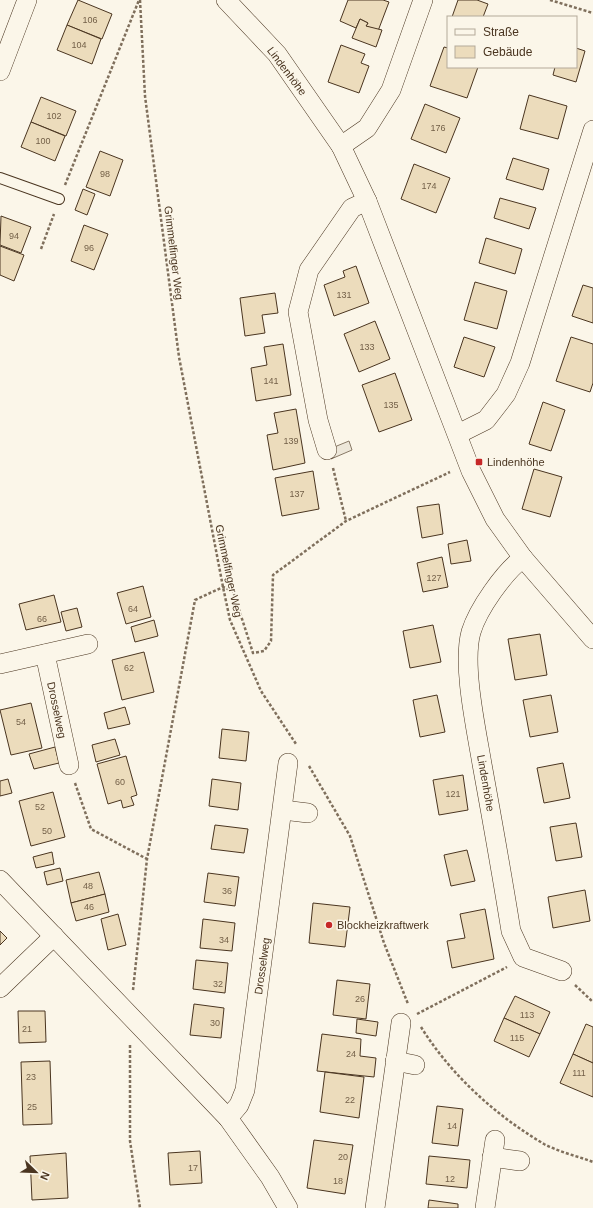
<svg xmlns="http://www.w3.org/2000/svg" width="593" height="1208" font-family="Helvetica,sans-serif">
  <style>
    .parking { fill: #ede7d9; stroke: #887966 }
    .building { fill: #ecdcbc; stroke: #4a3520 }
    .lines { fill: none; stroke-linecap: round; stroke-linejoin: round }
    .service-casing { stroke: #4a3520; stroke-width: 12 }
    .minor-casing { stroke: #4a3520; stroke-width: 20 }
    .path { stroke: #7f6f5c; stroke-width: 2.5; stroke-dasharray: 3 2; stroke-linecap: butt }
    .service { stroke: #fbf6e9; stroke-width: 10 }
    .minor { stroke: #fbf6e9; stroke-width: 19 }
    .poi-dot { fill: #c62828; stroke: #fbf6e9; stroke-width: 1.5 }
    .labels { text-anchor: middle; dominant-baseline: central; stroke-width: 3; stroke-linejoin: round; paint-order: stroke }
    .number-label { font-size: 9px; fill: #725f47 }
    .street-label { font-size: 11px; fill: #4a3520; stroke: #fbf6e9 }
    .poi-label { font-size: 11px; fill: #4a3520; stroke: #fbf6e9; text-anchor: start }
  </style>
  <rect width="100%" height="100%" fill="#fbf6e9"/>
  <path class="parking" d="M 349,441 L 352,450 L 331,459 L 327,450 Z"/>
  <g class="building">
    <path d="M 78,0 L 112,14 L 102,39 L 67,25 Z"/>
    <path d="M 348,0 L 383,0 L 389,2 L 378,31 L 366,26 L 368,23 L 360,19 L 356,28 L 340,21 Z"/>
    <path d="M 458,0 L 477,0 L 488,4 L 483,17 L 452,17 Z"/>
    <path d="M 360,19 L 368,23 L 366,26 L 382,30 L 376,47 L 352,38 Z"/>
    <path d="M 67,25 L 101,39 L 92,64 L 57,50 Z"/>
    <path d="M 341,45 L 365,54 L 361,63 L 369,66 L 359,93 L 328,82 Z"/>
    <path d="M 444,47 L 448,48 L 448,67 L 478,67 L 467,98 L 430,86 Z"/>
    <path d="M 576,48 L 585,51 L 576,82 L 553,75 L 555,67 L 576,67 Z"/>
    <path d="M 529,95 L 567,106 L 558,139 L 520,129 Z"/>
    <path d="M 41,97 L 76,111 L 66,136 L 31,122 Z"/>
    <path d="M 425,104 L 460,118 L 446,153 L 411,139 Z"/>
    <path d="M 31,122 L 65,136 L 55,161 L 21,147 Z"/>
    <path d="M 100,151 L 123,160 L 110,196 L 86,187 Z"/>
    <path d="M 513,158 L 549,169 L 543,190 L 506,179 Z"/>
    <path d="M 414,164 L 450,178 L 436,213 L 401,199 Z"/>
    <path d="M 83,189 L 95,194 L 87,215 L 75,210 Z"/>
    <path d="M 500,198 L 536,208 L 529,229 L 494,218 Z"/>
    <path d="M 1,216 L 31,227 L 21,253 L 0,245 Z"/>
    <path d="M 84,225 L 108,234 L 94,270 L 71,261 Z"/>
    <path d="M 486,238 L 522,249 L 515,274 L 479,263 Z"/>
    <path d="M 0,246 L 24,255 L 14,281 L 0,275 Z"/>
    <path d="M 356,266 L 369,303 L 334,316 L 324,285 L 345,277 L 343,271 Z"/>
    <path d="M 475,282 L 507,291 L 497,329 L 464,320 Z"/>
    <path d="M 583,285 L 593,288 L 593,323 L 572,316 Z"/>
    <path d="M 275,293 L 278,313 L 262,315 L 265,333 L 245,336 L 240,298 Z"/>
    <path d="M 375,321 L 390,359 L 359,372 L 344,334 Z"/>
    <path d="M 464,337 L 495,347 L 484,377 L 454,367 Z"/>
    <path d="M 571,337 L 593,344 L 593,383 L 590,392 L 556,381 Z"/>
    <path d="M 283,344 L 291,395 L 256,401 L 251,368 L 267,365 L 264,347 Z"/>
    <path d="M 395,373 L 412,420 L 379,432 L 362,385 Z"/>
    <path d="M 543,402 L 565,410 L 551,451 L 529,444 Z"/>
    <path d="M 296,409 L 305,463 L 273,470 L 267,435 L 278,433 L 274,413 Z"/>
    <path d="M 534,469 L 562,477 L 550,517 L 522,509 Z"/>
    <path d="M 313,471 L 319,509 L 282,516 L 275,478 Z"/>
    <path d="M 439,504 L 443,534 L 422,538 L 417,507 Z"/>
    <path d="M 467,540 L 471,561 L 451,564 L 448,544 Z"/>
    <path d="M 442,557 L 448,587 L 423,592 L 417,563 Z"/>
    <path d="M 143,586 L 151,617 L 126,624 L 117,593 Z"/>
    <path d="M 54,595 L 61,622 L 26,630 L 19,604 Z"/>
    <path d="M 77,608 L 82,627 L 66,631 L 61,612 Z"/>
    <path d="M 154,620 L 158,636 L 135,642 L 131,627 Z"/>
    <path d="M 433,625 L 441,662 L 410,668 L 403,631 Z"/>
    <path d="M 540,634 L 547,675 L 515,680 L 508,639 Z"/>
    <path d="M 144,652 L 154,692 L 122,700 L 112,660 Z"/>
    <path d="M 437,695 L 445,732 L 420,737 L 413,700 Z"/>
    <path d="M 551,695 L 558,732 L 530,737 L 523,700 Z"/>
    <path d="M 31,703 L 42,748 L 11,755 L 0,710 Z"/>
    <path d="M 125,707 L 130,724 L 108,729 L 104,713 Z"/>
    <path d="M 222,729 L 249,732 L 246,761 L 219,758 Z"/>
    <path d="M 115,739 L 120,755 L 96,762 L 92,745 Z"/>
    <path d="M 55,747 L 59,763 L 34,769 L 29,754 Z"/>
    <path d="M 126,756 L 137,795 L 131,797 L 134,805 L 123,808 L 121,800 L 108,804 L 97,764 Z"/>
    <path d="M 563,763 L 570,798 L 544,803 L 537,768 Z"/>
    <path d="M 463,775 L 468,810 L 439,815 L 433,780 Z"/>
    <path d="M 8,779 L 12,793 L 0,796 L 0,781 Z"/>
    <path d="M 212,779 L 241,783 L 238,810 L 209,806 Z"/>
    <path d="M 53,792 L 65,837 L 31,846 L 19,801 Z"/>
    <path d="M 576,823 L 582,857 L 556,861 L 550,827 Z"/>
    <path d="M 215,825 L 248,829 L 244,853 L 211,849 Z"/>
    <path d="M 467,850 L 475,881 L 451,886 L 444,855 Z"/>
    <path d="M 52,852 L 54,864 L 36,868 L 33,857 Z"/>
    <path d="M 60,868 L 63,881 L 47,885 L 44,872 Z"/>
    <path d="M 99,872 L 105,894 L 71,903 L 66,880 Z"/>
    <path d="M 208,873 L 239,877 L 235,906 L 204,902 Z"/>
    <path d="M 585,890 L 590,921 L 553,928 L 548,897 Z"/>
    <path d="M 105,894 L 109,912 L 76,921 L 71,903 Z"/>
    <path d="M 313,903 L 350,907 L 345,947 L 309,943 Z"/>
    <path d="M 485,909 L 494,959 L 452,968 L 447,941 L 465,938 L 460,914 Z"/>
    <path d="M 118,914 L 126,945 L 108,950 L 101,919 Z"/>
    <path d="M 203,919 L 235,923 L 232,951 L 200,948 Z"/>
    <path d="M 0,931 L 7,938 L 0,945 Z"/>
    <path d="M 196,960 L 228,963 L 225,993 L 193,989 Z"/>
    <path d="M 337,980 L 370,984 L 366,1019 L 333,1015 Z"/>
    <path d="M 515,996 L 550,1012 L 540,1034 L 504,1018 Z"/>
    <path d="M 194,1004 L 224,1008 L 221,1038 L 190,1035 Z"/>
    <path d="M 18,1011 L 45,1011 L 46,1042 L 19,1043 Z"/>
    <path d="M 504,1018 L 540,1034 L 529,1057 L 494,1041 Z"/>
    <path d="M 357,1019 L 378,1022 L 376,1036 L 356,1033 Z"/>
    <path d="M 586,1024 L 593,1027 L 593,1063 L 573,1054 Z"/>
    <path d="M 322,1034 L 361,1039 L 360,1056 L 376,1058 L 374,1077 L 317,1071 Z"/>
    <path d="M 573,1054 L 593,1063 L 593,1097 L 560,1083 Z"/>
    <path d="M 50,1061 L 52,1124 L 23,1125 L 21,1062 Z"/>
    <path d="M 325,1072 L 364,1077 L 359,1118 L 320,1112 Z"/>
    <path d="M 437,1106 L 463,1109 L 458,1146 L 432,1143 Z"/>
    <path d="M 314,1140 L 353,1145 L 345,1194 L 307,1188 Z"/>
    <path d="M 200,1151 L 202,1183 L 170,1185 L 168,1153 Z"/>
    <path d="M 66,1153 L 68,1198 L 32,1200 L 30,1156 Z"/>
    <path d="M 429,1156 L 470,1160 L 467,1188 L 426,1184 Z"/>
    <path d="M 429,1200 L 458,1204 L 458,1208 L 428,1208 Z"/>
  </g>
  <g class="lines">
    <defs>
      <path id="service" d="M 0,178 L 59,199"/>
      <g id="minor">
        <path d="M 226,0 L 277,54 L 341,146 L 367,201 L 471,471 L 495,519 L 523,558 L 593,639"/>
        <path d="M 0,71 L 27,0"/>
        <path d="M 341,146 L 367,128 L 391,90 L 423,0"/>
        <path d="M 458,434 L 486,420 L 506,394 L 520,363 L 593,130"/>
        <path d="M 327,450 L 318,420 L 298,312 L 309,270 L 352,208 L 367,201"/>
        <path d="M 523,558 C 504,572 478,609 471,632 C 462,665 476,728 482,764 C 492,819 502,875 511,931 L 523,957 L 562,971"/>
        <path d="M 45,654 L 69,765"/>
        <path d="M 0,664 L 88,644"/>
        <path d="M 283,810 L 308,813"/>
        <path d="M 0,880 L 228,1118 L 270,1177 L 288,1208"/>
        <path d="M 0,988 L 54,936"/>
        <path d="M 395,1061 L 415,1065"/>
        <path d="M 228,1118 L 239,1105 L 245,1090 L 288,763"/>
        <path d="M 492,1157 L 520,1161"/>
        <path d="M 375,1208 L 401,1023"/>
        <path d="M 485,1208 L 495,1140"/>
      </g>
    </defs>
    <use href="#service" class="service-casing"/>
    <use href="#minor" class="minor-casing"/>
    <g class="path">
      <path d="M 140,0 L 145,96 L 179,357 L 223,587 L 230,620 L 261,691 L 296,744"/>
      <path d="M 550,0 L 593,13"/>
      <path d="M 65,185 L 139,0"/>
      <path d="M 41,249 L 54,214"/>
      <path d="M 333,468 L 346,521"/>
      <path d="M 309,766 L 350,836 L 384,943 L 408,1004"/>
      <path d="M 75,783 L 91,829 L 147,859"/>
      <path d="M 575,985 L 593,1002"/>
      <path d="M 133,990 L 147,859 L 195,600 L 223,587 L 233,591 L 253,653 L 264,651 L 271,641 L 273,575 L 346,521 L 450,472"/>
      <path d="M 417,1014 L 507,967"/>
      <path d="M 421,1027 C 451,1075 495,1115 544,1144 C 559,1152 577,1156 593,1162"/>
      <path d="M 130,1045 L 130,1141 L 140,1208"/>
    </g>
    <use href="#service" class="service"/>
    <use href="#minor" class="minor"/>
  </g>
  <g class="poi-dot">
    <rect x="475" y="458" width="8" height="8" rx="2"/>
    <circle cx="329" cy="925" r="4"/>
  </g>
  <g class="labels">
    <g class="number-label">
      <text x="90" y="20">106</text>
      <text x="79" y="45">104</text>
      <text x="54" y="116">102</text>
      <text x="438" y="128">176</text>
      <text x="43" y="141">100</text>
      <text x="105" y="174">98</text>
      <text x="429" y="186">174</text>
      <text x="14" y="236">94</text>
      <text x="89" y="248">96</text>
      <text x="344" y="295">131</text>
      <text x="367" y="347">133</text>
      <text x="271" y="381">141</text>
      <text x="391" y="405">135</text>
      <text x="291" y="441">139</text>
      <text x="297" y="494">137</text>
      <text x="434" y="578">127</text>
      <text x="133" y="609">64</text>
      <text x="42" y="619">66</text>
      <text x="129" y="668">62</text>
      <text x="21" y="722">54</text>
      <text x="120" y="782">60</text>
      <text x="453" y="794">121</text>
      <text x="40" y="807">52</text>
      <text x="47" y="831">50</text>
      <text x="88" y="886">48</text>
      <text x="227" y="891">36</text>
      <text x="89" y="907">46</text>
      <text x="224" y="940">34</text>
      <text x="218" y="984">32</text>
      <text x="360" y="999">26</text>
      <text x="527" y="1015">113</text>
      <text x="215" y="1023">30</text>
      <text x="27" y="1029">21</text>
      <text x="517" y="1038">115</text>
      <text x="351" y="1054">24</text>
      <text x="579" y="1073">111</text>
      <text x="31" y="1077">23</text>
      <text x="350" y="1100">22</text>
      <text x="32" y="1107">25</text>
      <text x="452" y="1126">14</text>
      <text x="343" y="1157">20</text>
      <text x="193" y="1168">17</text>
      <text x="450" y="1179">12</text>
      <text x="338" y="1181">18</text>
    </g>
    <g class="street-label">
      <text transform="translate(287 71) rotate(53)">Lindenhöhe</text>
      <text transform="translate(174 253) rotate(83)">Grimmelfinger Weg</text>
      <text transform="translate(229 571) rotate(78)">Grimmelfinger Weg</text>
      <text transform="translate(57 710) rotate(78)">Drosselweg</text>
      <text transform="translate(486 783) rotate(80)">Lindenhöhe</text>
      <text transform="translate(262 966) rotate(-82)">Drosselweg</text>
    </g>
    <g class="poi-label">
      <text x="487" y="462">Lindenhöhe</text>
      <text x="337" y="925">Blockheizkraftwerk</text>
    </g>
  </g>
  <rect x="447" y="16" width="130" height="52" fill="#fbf6e9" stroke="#b4a999"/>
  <rect x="455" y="29" width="20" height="6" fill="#fbf6e9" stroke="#b4a999"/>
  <text x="483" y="36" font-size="12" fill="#4a3520">Straße</text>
  <rect x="455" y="46" width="20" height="12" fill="#ecdcbc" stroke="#b4a999"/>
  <text x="483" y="56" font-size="12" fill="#4a3520">Gebäude</text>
  <g transform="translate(36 1172) rotate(113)" stroke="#fbf6e9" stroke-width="3" paint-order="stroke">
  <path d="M0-3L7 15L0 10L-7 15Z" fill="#4a3520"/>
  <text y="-6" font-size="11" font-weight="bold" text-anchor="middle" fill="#4a3520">N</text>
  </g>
</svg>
